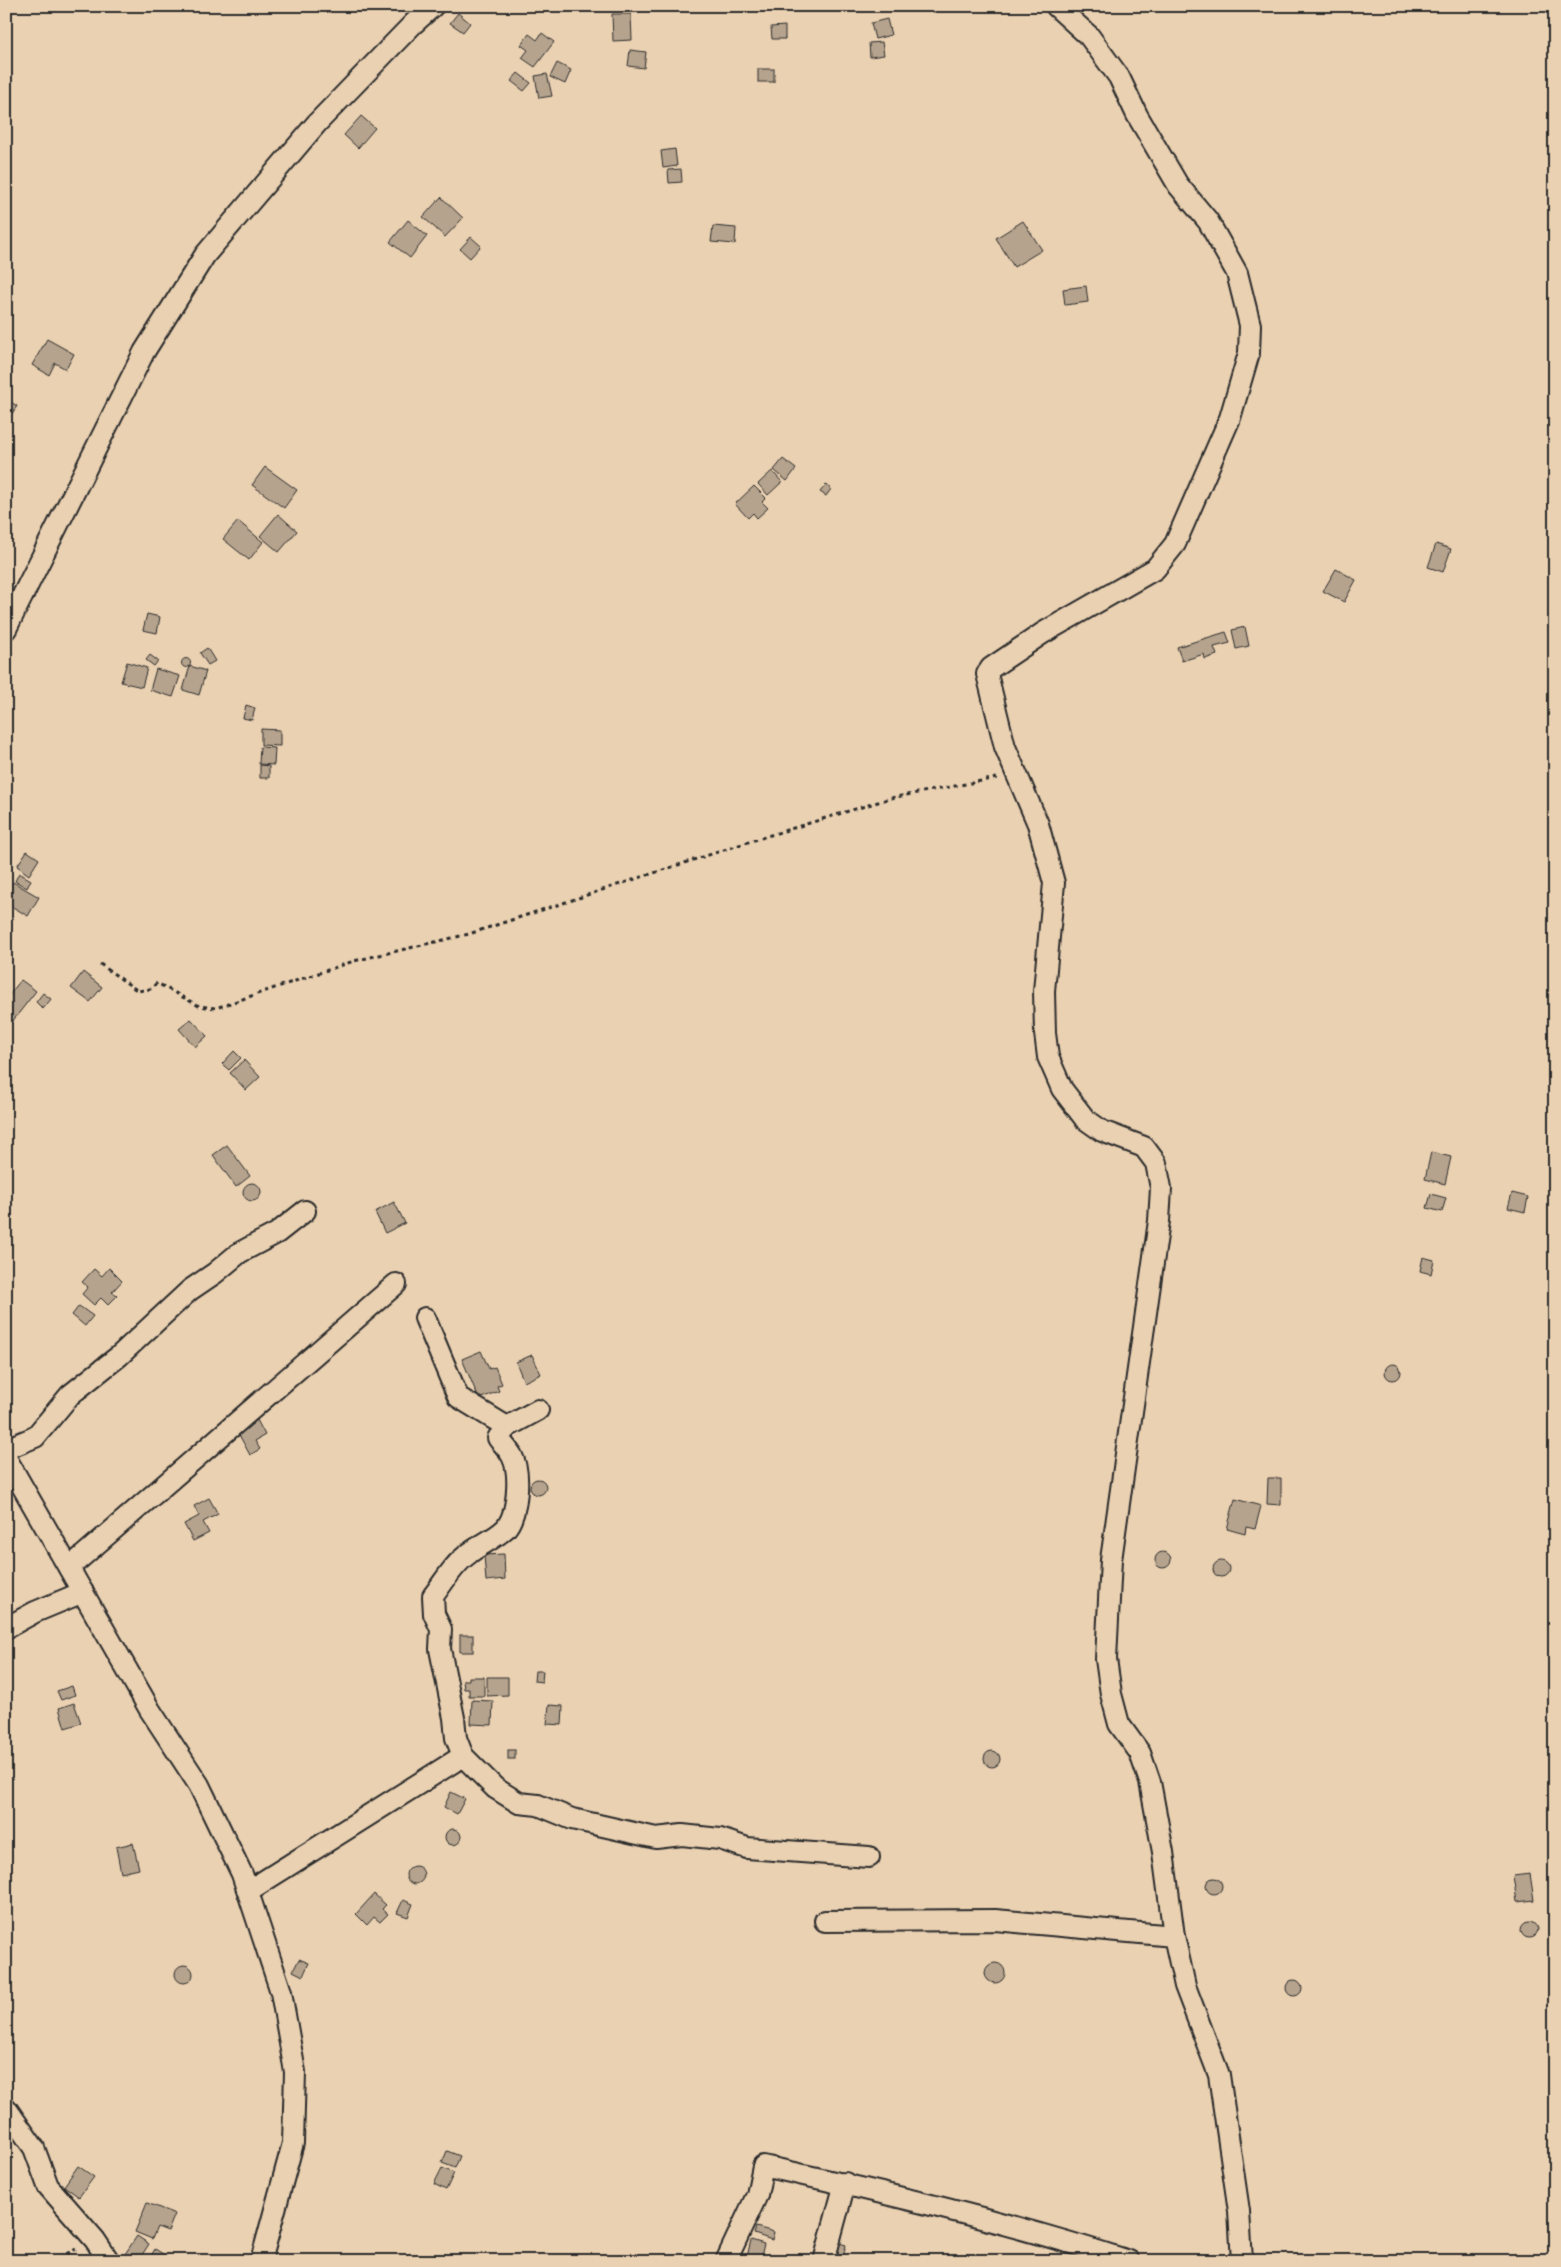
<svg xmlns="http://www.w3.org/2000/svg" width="1561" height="2267" font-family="'Gochi Hand',sans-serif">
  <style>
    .building { fill: #b5a38d; stroke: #2b2b2b }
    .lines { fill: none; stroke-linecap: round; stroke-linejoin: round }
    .minor-casing { stroke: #2b2b2b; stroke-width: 24 }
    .path { stroke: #2b2b2b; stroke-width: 3; stroke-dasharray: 4 4; stroke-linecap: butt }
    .minor { stroke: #ead1b2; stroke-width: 20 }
  </style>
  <rect width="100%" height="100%" fill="#ead1b2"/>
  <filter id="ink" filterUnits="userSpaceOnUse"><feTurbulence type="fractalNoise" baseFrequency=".02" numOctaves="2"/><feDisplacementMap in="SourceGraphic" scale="10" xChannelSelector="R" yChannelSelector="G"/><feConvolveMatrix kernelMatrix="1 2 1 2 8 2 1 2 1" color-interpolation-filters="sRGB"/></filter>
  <g filter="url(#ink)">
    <g class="building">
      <path d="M 458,13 L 470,23 L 463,32 L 450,23 Z"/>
      <path d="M 612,14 L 631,14 L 632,40 L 613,41 Z"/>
      <path d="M 887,19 L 891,35 L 875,39 L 871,23 Z"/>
      <path d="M 785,26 L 785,39 L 772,39 L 771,27 Z"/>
      <path d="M 542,33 L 554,42 L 535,67 L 522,58 L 528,50 L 521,45 L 529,34 L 537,40 Z"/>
      <path d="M 882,42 L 884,55 L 870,57 L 869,43 Z"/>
      <path d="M 630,50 L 646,52 L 644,68 L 628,66 Z"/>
      <path d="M 557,63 L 571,70 L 565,84 L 550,77 Z"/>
      <rect x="758" y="69" width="16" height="13"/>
      <path d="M 518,73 L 531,83 L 524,91 L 511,81 Z"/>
      <path d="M 547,74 L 552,96 L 539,98 L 535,76 Z"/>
      <path d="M 361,116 L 375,128 L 358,148 L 344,135 Z"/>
      <path d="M 675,149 L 677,166 L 663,168 L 661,151 Z"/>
      <path d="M 681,169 L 682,182 L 669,183 L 668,170 Z"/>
      <path d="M 441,197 L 463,218 L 445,237 L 423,217 Z"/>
      <path d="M 408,220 L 427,236 L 410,258 L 390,242 Z"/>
      <path d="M 1023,221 L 1042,250 L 1014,267 L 996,238 Z"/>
      <path d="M 713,226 L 736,228 L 735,244 L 711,242 Z"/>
      <path d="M 471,237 L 481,246 L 470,258 L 460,249 Z"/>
      <path d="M 1086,286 L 1088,302 L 1065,305 L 1063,289 Z"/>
      <path d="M 47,339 L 74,354 L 66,369 L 55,363 L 49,375 L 32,365 Z"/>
      <path d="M 6,399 L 17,406 L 6,423 Z"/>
      <path d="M 783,459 L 796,469 L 787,481 L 774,470 Z"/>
      <path d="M 265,467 L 297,490 L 284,508 L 252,485 Z"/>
      <path d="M 772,471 L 782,482 L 768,495 L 758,484 Z"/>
      <path d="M 826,485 L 831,489 L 826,496 L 820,492 Z"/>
      <path d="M 754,486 L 766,498 L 762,502 L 768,508 L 757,518 L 753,513 L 748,518 L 735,504 Z"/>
      <path d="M 278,514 L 297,531 L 279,552 L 260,536 Z"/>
      <path d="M 238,521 L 263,542 L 249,560 L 223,539 Z"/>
      <path d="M 1436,544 L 1451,549 L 1443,572 L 1428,567 Z"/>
      <path d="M 1336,569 L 1356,580 L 1344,602 L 1323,591 Z"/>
      <path d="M 147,614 L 160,617 L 157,633 L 143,630 Z"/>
      <path d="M 1245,627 L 1249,646 L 1236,649 L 1232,630 Z"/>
      <path d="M 1226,632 L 1230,643 L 1214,647 L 1217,655 L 1205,659 L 1204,654 L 1182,661 L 1177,647 Z"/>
      <path d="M 207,648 L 215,661 L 208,665 L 200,653 Z"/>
      <path d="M 150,655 L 158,661 L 154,666 L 146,660 Z"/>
      <circle cx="186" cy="663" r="4.5"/>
      <path d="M 127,662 L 147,668 L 142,687 L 121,682 Z"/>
      <path d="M 190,666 L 206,671 L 199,695 L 183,690 Z"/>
      <path d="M 156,669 L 180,676 L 173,697 L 150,690 Z"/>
      <path d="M 246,705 L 255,708 L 252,720 L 243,718 Z"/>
      <path d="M 261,729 L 280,730 L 280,746 L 261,745 Z"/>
      <path d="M 260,747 L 275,748 L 274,765 L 259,764 Z"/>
      <path d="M 260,765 L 269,766 L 269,778 L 260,778 Z"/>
      <path d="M 27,851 L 39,859 L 29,875 L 17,866 Z"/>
      <path d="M 19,873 L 31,880 L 27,888 L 15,881 Z"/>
      <path d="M 13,882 L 39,897 L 28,916 L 6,903 L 6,893 Z"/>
      <path d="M 83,972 L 102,987 L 90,1002 L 71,988 Z"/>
      <path d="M 21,980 L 36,991 L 8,1027 L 6,1025 L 6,999 Z"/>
      <path d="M 43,993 L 51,999 L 43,1009 L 36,1002 Z"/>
      <path d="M 191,1019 L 207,1036 L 195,1047 L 179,1029 Z"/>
      <path d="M 234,1051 L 241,1058 L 229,1070 L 222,1064 Z"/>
      <path d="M 244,1060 L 260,1077 L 246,1090 L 230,1073 Z"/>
      <path d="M 227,1145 L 250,1176 L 236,1187 L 213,1155 Z"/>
      <path d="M 1431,1152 L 1451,1157 L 1445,1184 L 1425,1179 Z"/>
      <circle cx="252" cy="1192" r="9"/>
      <path d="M 1512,1193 L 1528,1197 L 1525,1212 L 1508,1208 Z"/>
      <path d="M 1431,1194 L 1446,1198 L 1442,1212 L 1427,1208 Z"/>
      <path d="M 394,1202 L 405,1223 L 385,1233 L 375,1212 Z"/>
      <path d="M 1423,1257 L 1434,1260 L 1431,1274 L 1420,1271 Z"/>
      <path d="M 109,1268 L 122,1281 L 112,1292 L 117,1296 L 108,1305 L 101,1298 L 94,1305 L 82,1294 L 88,1287 L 82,1282 L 94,1269 L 102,1276 Z"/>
      <path d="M 79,1306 L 93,1316 L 85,1326 L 72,1315 Z"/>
      <path d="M 481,1351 L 489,1369 L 495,1367 L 502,1384 L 497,1386 L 499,1391 L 479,1399 L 462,1359 Z"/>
      <path d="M 532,1355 L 541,1374 L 524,1382 L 516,1362 Z"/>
      <circle cx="1393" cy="1372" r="8"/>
      <path d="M 257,1420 L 265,1435 L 255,1441 L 260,1449 L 250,1455 L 237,1431 Z"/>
      <path d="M 1268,1478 L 1281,1478 L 1281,1505 L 1267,1504 Z"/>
      <circle cx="538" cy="1487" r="8"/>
      <path d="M 209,1498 L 218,1514 L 203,1522 L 209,1533 L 193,1541 L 184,1524 L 199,1516 L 194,1506 Z"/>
      <path d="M 1235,1499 L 1261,1506 L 1255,1529 L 1246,1527 L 1245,1534 L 1227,1529 Z"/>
      <circle cx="1163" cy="1560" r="8"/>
      <path d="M 504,1554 L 505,1579 L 486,1581 L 484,1555 Z"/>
      <circle cx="1221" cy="1569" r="8"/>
      <rect x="460" y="1635" width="13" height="17"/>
      <path d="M 535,1671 L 543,1671 L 542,1682 L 534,1681 Z"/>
      <path d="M 469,1677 L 484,1677 L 484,1696 L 469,1696 L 469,1689 L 464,1689 L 463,1680 L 469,1680 Z"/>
      <path d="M 487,1677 L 508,1677 L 508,1695 L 487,1696 Z"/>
      <path d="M 72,1686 L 75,1695 L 61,1700 L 57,1691 Z"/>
      <path d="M 472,1700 L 493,1701 L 492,1725 L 471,1724 Z"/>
      <path d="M 74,1703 L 81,1723 L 65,1728 L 59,1708 Z"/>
      <path d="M 549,1705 L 563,1706 L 562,1725 L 547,1724 Z"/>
      <rect x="508" y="1750" width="7" height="9"/>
      <circle cx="992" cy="1759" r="8"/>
      <path d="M 451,1792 L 465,1799 L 457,1814 L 444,1807 Z"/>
      <circle cx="453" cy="1837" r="8"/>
      <path d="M 133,1843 L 139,1869 L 121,1873 L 116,1847 Z"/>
      <circle cx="415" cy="1875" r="9"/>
      <path d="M 1530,1874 L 1534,1900 L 1517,1902 L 1513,1876 Z"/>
      <circle cx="1214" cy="1886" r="8"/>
      <path d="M 374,1894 L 386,1905 L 382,1909 L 388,1914 L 380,1922 L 374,1917 L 367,1925 L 356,1914 Z"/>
      <path d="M 403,1900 L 413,1904 L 408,1917 L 397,1913 Z"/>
      <circle cx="1529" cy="1930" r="8"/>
      <path d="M 299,1959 L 309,1963 L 303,1976 L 293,1971 Z"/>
      <circle cx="995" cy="1973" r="10"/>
      <circle cx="184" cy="1974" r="9"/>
      <circle cx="1294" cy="1988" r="8"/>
      <path d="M 447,2151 L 460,2156 L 455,2168 L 442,2163 Z"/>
      <path d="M 78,2166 L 94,2177 L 79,2197 L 64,2186 Z"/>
      <path d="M 442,2168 L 454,2173 L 446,2190 L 434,2184 Z"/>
      <path d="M 147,2203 L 175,2214 L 168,2231 L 157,2227 L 152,2239 L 135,2232 Z"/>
      <path d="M 756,2227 L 774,2232 L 772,2240 L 754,2234 Z"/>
      <path d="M 137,2236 L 149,2244 L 138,2261 L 135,2261 L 125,2254 Z"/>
      <path d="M 751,2240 L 764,2244 L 760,2261 L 746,2261 Z"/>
      <path d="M 833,2241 L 846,2245 L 842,2261 L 828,2261 Z"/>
      <path d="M 155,2249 L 171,2259 L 170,2261 L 148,2261 Z"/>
    </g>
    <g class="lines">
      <defs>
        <g id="minor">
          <path d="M 1056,6 L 1089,36 L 1119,77 L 1137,115 L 1178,185 L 1208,221 L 1237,273 L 1250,325 L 1249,353 L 1230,418 L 1175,544 L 1155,569 L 1043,633 L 991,668 L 987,674 L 1005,747 L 1038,824 L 1054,883 L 1044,991 L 1045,1033 L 1048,1057 L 1062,1089 L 1085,1119 L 1102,1131 L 1144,1147 L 1156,1163 L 1161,1188 L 1159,1221 L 1111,1560 L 1106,1659 L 1111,1694 L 1119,1724 L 1140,1753 L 1150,1782 L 1163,1852 L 1174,1936 L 1185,1986 L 1219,2075 L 1239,2211 L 1242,2261"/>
          <path d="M 6,629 L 144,352 L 205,255 L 317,123 L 413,24 L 433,6"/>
          <path d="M 425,1318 L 458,1397 L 507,1427"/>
          <path d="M 538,1410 L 507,1427 L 498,1438 C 503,1444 509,1450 512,1456 C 521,1473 518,1515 505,1529 C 493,1540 479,1545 467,1555 C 453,1565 444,1582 433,1596 L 434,1614 L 441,1629 L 440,1649 L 454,1718 L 456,1738 L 463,1756 L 495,1788 L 519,1803 L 538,1805 L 572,1819 L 656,1838 L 682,1835 L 720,1839 L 747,1848 L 869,1857"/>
          <path d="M 6,1449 L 35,1437 L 70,1395 L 119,1356 L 190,1290 L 215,1273 L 239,1253 L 277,1233 L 305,1211"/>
          <path d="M 6,1458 L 150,1710 L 199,1785 L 242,1874 L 281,1992 L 295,2072 L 293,2143 L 261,2261"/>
          <path d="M 69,1568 L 396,1284"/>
          <path d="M 6,1628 L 35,1612 L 83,1592"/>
          <path d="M 248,1891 L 463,1756"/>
          <path d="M 825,1921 L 995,1920 L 1174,1936"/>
          <path d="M 6,2108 L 34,2148 L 48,2186 L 95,2240 L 109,2261"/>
          <path d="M 726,2261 L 757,2195 L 763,2166 C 886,2193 1008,2222 1129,2261"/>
          <path d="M 824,2261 L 845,2183"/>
        </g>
      </defs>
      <use href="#minor" class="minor-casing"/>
      <g class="path">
        <path d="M 100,964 L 138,991 L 150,989 L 157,983 L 199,1006 L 216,1008 L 354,961 L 469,934 L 751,841 L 891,798 L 997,778"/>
        <path d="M 52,2261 L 76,2249"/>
      </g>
      <use href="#minor" class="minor"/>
    </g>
  </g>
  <rect width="1561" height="2267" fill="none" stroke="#ead1b2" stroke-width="25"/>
  <rect x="12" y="12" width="1536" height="2242" fill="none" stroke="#2b2b2b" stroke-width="2" filter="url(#ink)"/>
</svg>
